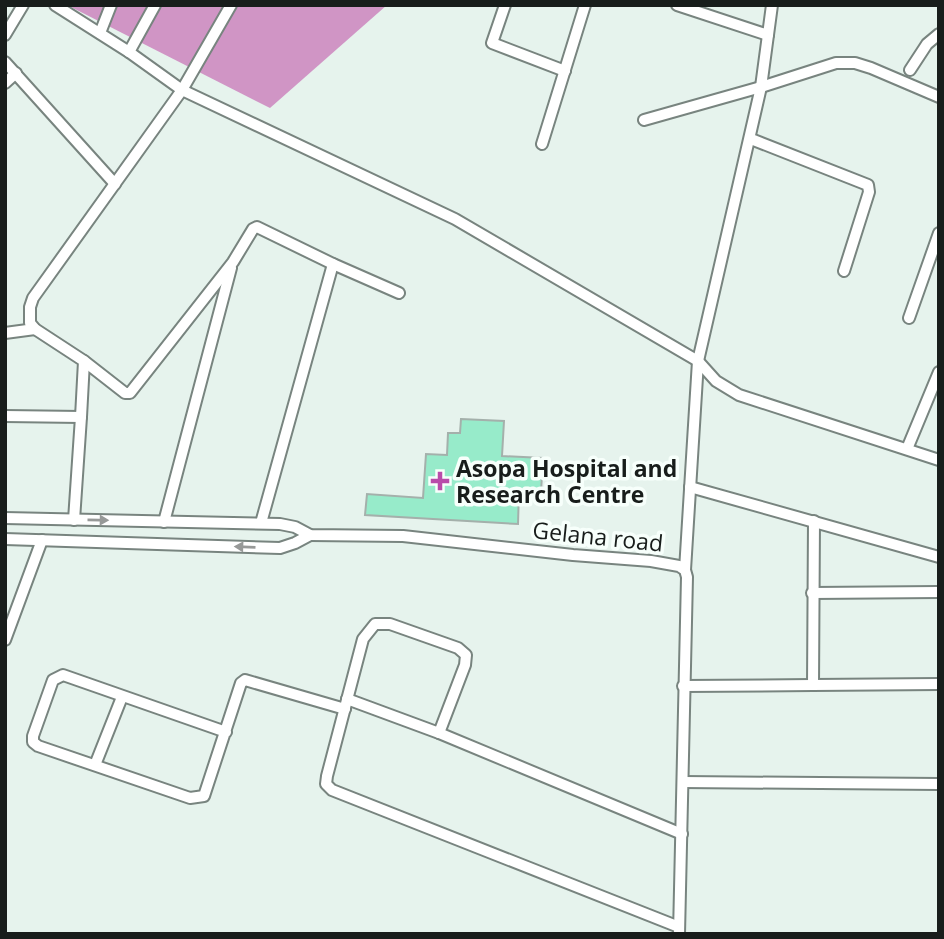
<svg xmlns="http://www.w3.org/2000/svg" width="944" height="939" font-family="'Open Sans',sans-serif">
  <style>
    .forest { fill: #d095c5 }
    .building { fill: #97ebca; stroke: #a4b0ab; stroke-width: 2 }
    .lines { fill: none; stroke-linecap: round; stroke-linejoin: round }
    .minor-casing { stroke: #78847f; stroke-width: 14 }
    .minor { stroke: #fff; stroke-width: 10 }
    .oneway { fill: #979998 }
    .poi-dot { fill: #b94caa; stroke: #f7fffb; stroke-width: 2.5 }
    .labels { text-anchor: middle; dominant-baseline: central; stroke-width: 7; stroke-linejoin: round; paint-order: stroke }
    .poi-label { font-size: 23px; font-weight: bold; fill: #181d1b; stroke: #f7fffb; text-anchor: start }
    .street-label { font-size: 23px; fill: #181d1b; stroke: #f7fffb }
  </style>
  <rect width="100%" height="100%" fill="#e6f3ed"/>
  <path class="forest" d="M 67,5 L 387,5 L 270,108 Z"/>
  <path class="building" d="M 461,419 L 504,421 L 502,456 L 543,458 L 541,492 L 519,490 L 518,524 L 365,515 L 367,494 L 423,498 L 426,454 L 447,455 L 448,433 L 460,433 Z"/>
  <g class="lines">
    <defs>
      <g id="minor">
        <path d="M 55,5 L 129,52 L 182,90 L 455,219 L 698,361 L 716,381 L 739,395 L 939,460"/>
        <path d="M 505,5 L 492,43 L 565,71"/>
        <path d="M 677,5 L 768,35"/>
        <path d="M 100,33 L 111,5"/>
        <path d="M 5,35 L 23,5"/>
        <path d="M 129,52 L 155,5"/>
        <path d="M 5,62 L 115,184"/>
        <path d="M 910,70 L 927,44 L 939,34"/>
        <path d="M 5,83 L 16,73"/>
        <path d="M 644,120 L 761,87 L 836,63 L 855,63 L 871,68 L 939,97"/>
        <path d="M 751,139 L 868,185 L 869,192 L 844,271"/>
        <path d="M 542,144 L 585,5"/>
        <path d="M 909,318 L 939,233"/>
        <path d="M 5,333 L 35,329"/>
        <path d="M 84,361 L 125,393 L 130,393 L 233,262 L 253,229 L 257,227 L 333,264 L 399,293"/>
        <path d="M 5,416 L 81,417 L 84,361 L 35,329 L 30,323 L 30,307 L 33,298 L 182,90 L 231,5"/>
        <path d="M 907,449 L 939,372"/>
        <path d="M 690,487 L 939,557"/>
        <path d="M 5,518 L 280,524 L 295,527 L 310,535 L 403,536 L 573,555 L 651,561 L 679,566 L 685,570 L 687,577 L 679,934"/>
        <path d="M 74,520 L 81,417"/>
        <path d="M 814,521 L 813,685 L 939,684"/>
        <path d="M 164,522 L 231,268"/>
        <path d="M 261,523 L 333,264"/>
        <path d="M 5,539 L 280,548 L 295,543 L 310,535"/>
        <path d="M 685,570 L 698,361 L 761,87 L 772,5"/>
        <path d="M 812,593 L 939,592"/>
        <path d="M 5,640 L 42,540"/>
        <path d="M 683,686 L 813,685"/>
        <path d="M 347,699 L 439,733 L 682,834"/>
        <path d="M 226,732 L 63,675 L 53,680 L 33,736 L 33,742 L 38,746 L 190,798 L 204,796 L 241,683 L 245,680 L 345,709"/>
        <path d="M 439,733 L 465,665 L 466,655 L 458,648 L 390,624 L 375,624 L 363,639 L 327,776 L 326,784 L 332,790 L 679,927"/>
        <path d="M 95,765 L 122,697"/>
        <path d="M 683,782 L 939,784"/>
      </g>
    </defs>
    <use href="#minor" class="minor-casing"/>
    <use href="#minor" class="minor"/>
  </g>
  <defs><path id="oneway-solid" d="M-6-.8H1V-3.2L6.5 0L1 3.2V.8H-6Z" transform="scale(1.75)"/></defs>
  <g class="oneway">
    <use href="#oneway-solid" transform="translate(98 520) rotate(1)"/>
    <use href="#oneway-solid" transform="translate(245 547) rotate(-178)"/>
  </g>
  <path class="poi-dot" d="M436.5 470.5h7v7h7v7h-7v7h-7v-7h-7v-7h7z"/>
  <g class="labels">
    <g class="poi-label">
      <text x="456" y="468">Asopa Hospital and<tspan x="456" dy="26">Research Centre</tspan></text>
    </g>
    <g class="street-label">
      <text transform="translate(598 536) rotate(6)">Gelana road</text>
    </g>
  </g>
  <rect width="944" height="939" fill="none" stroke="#181d1b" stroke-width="14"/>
</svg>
